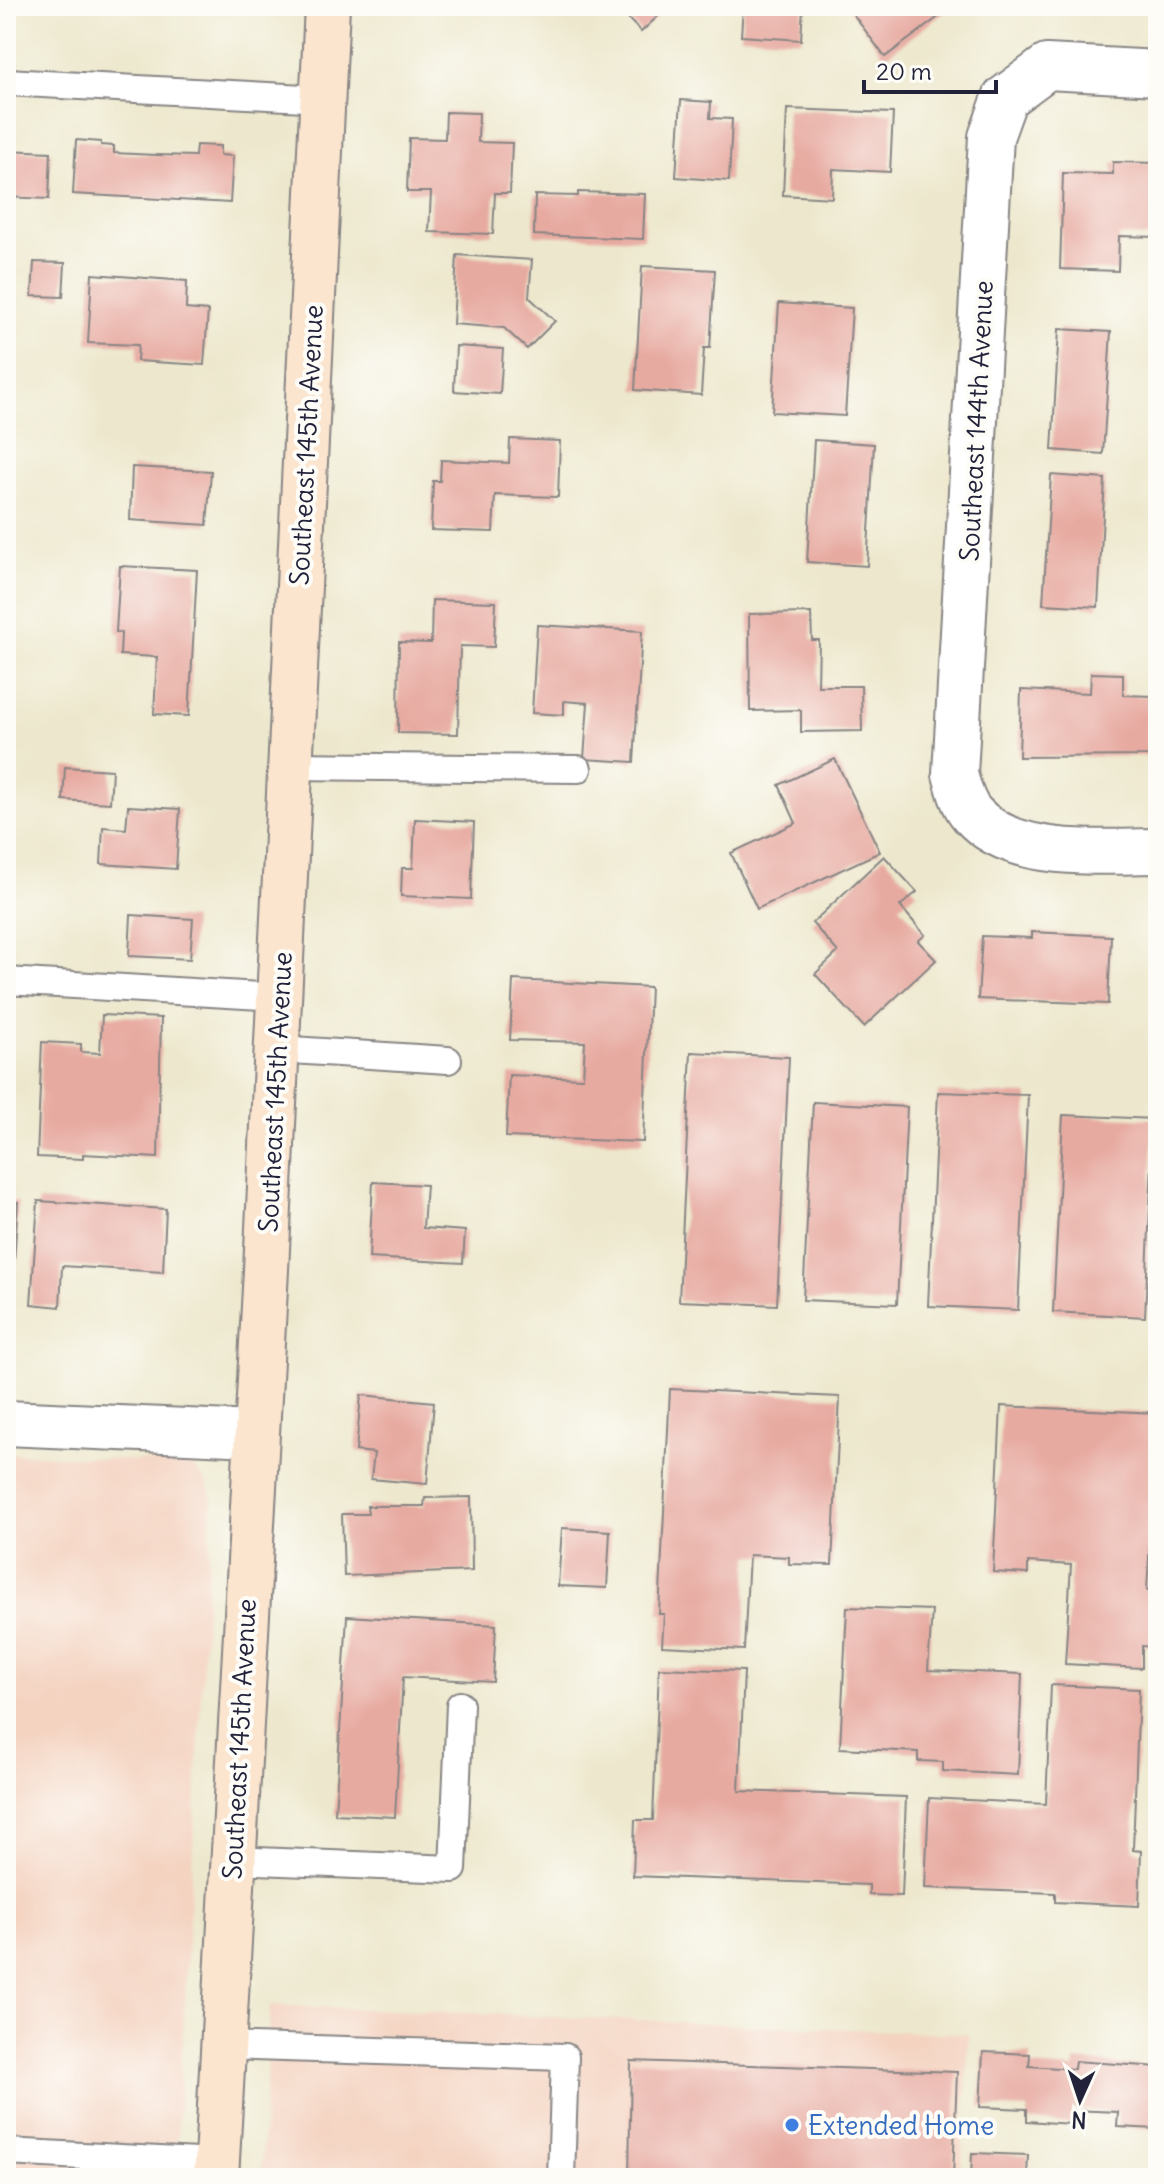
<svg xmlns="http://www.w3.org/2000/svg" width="1164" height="2184" font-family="Delius,sans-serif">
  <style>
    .built { fill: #f4d3c1 }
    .building { fill: #e7aaa1 }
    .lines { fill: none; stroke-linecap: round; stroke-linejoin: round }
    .lane-casing { stroke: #888584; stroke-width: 30 }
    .street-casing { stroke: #888584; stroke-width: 48 }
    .secondary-casing { stroke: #888584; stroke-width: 48 }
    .lane { stroke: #fff; stroke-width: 26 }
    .street { stroke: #fff; stroke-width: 44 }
    .secondary { stroke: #fbe5cf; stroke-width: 44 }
    .shop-dot { fill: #3f7fe0; stroke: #fdfcf7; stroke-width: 3 }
    .labels { text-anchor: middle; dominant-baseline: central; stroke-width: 8; stroke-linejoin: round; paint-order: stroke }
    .street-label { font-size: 26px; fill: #22223b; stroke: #fdfcf7 }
    .shop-label { font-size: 26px; fill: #366cbe; stroke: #fdfcf7; text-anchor: start }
  </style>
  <rect width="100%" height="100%" fill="#fdfcf7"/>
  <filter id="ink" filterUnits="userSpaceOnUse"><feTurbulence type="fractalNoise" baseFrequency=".0125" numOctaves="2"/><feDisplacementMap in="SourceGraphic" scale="16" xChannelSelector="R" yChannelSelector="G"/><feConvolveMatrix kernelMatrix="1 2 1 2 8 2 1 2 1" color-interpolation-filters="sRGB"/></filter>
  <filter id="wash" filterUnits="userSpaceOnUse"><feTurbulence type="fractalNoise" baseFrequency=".006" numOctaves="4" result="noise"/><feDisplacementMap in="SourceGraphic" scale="32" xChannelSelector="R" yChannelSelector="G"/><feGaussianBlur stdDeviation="1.8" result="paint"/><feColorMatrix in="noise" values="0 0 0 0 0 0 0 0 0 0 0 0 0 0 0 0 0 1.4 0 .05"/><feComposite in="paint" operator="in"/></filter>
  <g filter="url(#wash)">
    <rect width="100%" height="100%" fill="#ede8cd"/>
    <g class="built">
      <path d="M 6,1453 L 175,1463 L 193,1467 L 205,1480 L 212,1497 L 175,2178 L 6,2178 Z"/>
      <path d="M 270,2005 L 969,2034 L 961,2178 L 261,2178 Z"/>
    </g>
    <g id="blocks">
      <g class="building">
        <path d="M 616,6 L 669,6 L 641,32 Z"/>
        <path d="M 743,6 L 803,6 L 801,40 L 741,36 Z"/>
        <path d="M 855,6 L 953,6 L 885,57 L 850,10 Z"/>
        <path d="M 681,100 L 711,102 L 710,118 L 732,119 L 729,181 L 676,177 Z"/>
        <path d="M 787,109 L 893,113 L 890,172 L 833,169 L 832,198 L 783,195 Z"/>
        <path d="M 446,112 L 479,113 L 478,142 L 512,143 L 510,193 L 495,193 L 493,234 L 429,232 L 431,192 L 407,192 L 409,138 L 445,139 Z"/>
        <path d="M 76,140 L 101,142 L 101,145 L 114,146 L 114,153 L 156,155 L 195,156 L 196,145 L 220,146 L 220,155 L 233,156 L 230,203 L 73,194 Z"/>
        <path d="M 6,150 L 51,152 L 49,199 L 6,197 Z"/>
        <path d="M 1113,162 L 1158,163 L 1158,237 L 1119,236 L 1118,271 L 1060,269 L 1063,173 L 1113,174 Z"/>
        <path d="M 578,192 L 645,194 L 643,239 L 534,235 L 535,195 L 578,196 Z"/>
        <path d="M 457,255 L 532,260 L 529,297 L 555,321 L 527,349 L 504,328 L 453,324 Z"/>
        <path d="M 34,262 L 65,263 L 63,297 L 32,296 Z"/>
        <path d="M 642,266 L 715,270 L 710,348 L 704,348 L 701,395 L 635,390 Z"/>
        <path d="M 92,274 L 187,281 L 186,309 L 208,311 L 204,365 L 137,361 L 138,345 L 88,343 Z"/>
        <path d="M 779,303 L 852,308 L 845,416 L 772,412 Z"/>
        <path d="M 1059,329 L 1111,332 L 1103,454 L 1052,450 Z"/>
        <path d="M 456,346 L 503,349 L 500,394 L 454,391 Z"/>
        <path d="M 510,439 L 560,441 L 558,497 L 495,495 L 493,532 L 431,530 L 433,481 L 440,481 L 441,460 L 509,463 Z"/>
        <path d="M 814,440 L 874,444 L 867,566 L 807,562 Z"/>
        <path d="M 132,467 L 211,471 L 207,525 L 130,520 Z"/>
        <path d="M 1051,475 L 1105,479 L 1098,607 L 1043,604 Z"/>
        <path d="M 120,566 L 197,570 L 189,716 L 154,714 L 157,657 L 120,655 L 121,633 L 116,632 Z"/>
        <path d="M 432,600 L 496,602 L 494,647 L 460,646 L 458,734 L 398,733 L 399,642 L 431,643 Z"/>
        <path d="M 811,613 L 812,640 L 819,640 L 818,686 L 861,686 L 862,731 L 801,732 L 801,710 L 750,711 L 749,614 Z"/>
        <path d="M 537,625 L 642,631 L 634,762 L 584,759 L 588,703 L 564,701 L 564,715 L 532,713 Z"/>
        <path d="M 1091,673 L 1123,674 L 1123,695 L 1153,696 L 1150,756 L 1019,757 L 1021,690 L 1090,693 Z"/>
        <path d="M 835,759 L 880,852 L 757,909 L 731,853 L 796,823 L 779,785 Z"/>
        <path d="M 65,767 L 112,770 L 110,803 L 63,800 Z"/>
        <path d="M 128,806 L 180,809 L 176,869 L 101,864 L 103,827 L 126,829 Z"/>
        <path d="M 415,819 L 474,822 L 471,899 L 401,896 L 402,868 L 413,868 Z"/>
        <path d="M 884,856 L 917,892 L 900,906 L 925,935 L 918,941 L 936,960 L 864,1027 L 815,974 L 838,952 L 812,923 Z"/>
        <path d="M 131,915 L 193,919 L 190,959 L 129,956 Z"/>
        <path d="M 1032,932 L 1111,936 L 1108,1004 L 978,999 L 982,936 L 1032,938 Z"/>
        <path d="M 513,980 L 650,987 L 643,1142 L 506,1137 L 509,1075 L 583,1078 L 585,1042 L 510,1040 Z"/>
        <path d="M 102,1015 L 161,1018 L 158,1158 L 83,1154 L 83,1159 L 37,1157 L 42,1042 L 81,1044 L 81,1052 L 100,1053 Z"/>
        <path d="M 691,1052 L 789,1057 L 777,1305 L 679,1301 Z"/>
        <path d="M 938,1092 L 1028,1095 L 1018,1310 L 928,1306 Z"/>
        <path d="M 813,1102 L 907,1107 L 897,1304 L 803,1300 Z"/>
        <path d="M 1063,1115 L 1154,1119 L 1145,1317 L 1053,1312 Z"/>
        <path d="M 373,1182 L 426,1185 L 423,1228 L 465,1231 L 463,1263 L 369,1258 Z"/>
        <path d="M 6,1201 L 18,1202 L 14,1263 L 6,1262 Z"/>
        <path d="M 38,1201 L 166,1209 L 163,1272 L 62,1266 L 60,1307 L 31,1304 Z"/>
        <path d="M 670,1389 L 840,1397 L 832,1565 L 789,1564 L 789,1557 L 749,1555 L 744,1650 L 662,1646 L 664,1614 L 659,1614 Z"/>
        <path d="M 361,1395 L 434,1402 L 427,1484 L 371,1479 L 374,1453 L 356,1451 Z"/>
        <path d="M 1001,1406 L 1158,1413 L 1158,1523 L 1151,1523 L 1147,1590 L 1158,1591 L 1155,1647 L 1142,1646 L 1142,1668 L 1065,1664 L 1071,1565 L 1028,1562 L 1028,1574 L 993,1572 Z"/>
        <path d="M 471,1497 L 472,1571 L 344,1576 L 342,1514 L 368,1514 L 367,1506 L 424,1506 L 425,1498 Z"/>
        <path d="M 562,1528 L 610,1531 L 607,1588 L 558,1586 Z"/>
        <path d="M 847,1607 L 932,1610 L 928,1670 L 1022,1674 L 1018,1775 L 943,1771 L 943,1762 L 918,1761 L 918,1752 L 840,1748 Z"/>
        <path d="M 347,1616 L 496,1625 L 493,1682 L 403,1677 L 395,1817 L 335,1814 Z"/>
        <path d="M 659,1668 L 744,1671 L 739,1791 L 906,1797 L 902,1896 L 869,1895 L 869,1885 L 633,1876 L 635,1820 L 653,1820 Z"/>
        <path d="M 1051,1685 L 1139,1689 L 1133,1850 L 1141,1851 L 1139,1906 L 1055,1902 L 1055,1893 L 925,1888 L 929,1798 L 1046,1804 Z"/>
        <path d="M 983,2052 L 1030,2054 L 1029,2066 L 1074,2069 L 1075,2061 L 1158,2067 L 1158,2129 L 1117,2127 L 1118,2112 L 1072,2110 L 1071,2124 L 1027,2121 L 1027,2109 L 980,2107 Z"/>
        <path d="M 631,2061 L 957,2072 L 953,2178 L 629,2178 Z"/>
        <path d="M 972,2153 L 1028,2155 L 1027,2178 L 971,2178 Z"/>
      </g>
    </g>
  </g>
  <g filter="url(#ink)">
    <use href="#blocks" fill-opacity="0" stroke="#888584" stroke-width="2"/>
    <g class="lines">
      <defs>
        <g id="lane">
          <path d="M 6,82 L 323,99"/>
          <path d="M 290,766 L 578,769"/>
          <path d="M 6,981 L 279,997"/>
          <path d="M 276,1049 L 448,1060"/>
          <path d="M 233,1860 L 453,1869 L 460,1705"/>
          <path d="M 223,2046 L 565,2057 L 561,2178"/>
          <path d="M 6,2152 L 217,2163"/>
        </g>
        <g id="street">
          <path d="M 1158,73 L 1047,67 L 1005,98 L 991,137 L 955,774 C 959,788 962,803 972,814 C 1013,861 1103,851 1158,851"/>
          <path d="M 6,1423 L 254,1434"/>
        </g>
        <path id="secondary" d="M 216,2178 L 266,1270 L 327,6"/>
      </defs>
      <use href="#lane" class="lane-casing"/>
      <use href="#street" class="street-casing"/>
      <use href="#secondary" class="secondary-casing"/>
      <use href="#lane" class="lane"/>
      <use href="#street" class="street"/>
      <use href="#secondary" class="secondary"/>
    </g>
  </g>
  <circle class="shop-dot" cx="792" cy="2125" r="8"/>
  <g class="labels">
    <g class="street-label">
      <text transform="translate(976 421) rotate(-87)">Southeast 144th Avenue</text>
      <text transform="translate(306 445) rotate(-87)">Southeast 145th Avenue</text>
      <text transform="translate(275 1092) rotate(-87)">Southeast 145th Avenue</text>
      <text transform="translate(239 1739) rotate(-87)">Southeast 145th Avenue</text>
    </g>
    <g class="shop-label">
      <text x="808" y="2125">Extended Home</text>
    </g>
  </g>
  <rect width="1164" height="2184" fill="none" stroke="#fdfcf7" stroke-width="32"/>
  <g transform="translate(1080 2100) rotate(183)" stroke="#fdfcf7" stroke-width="6" paint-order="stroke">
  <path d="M0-6L14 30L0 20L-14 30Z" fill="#22223b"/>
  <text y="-12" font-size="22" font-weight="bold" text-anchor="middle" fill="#22223b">N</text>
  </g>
  <path d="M864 80v12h132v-12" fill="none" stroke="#22223b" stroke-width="4"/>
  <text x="876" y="80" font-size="24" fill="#22223b" stroke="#fdfcf7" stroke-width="6" paint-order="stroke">20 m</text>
</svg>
